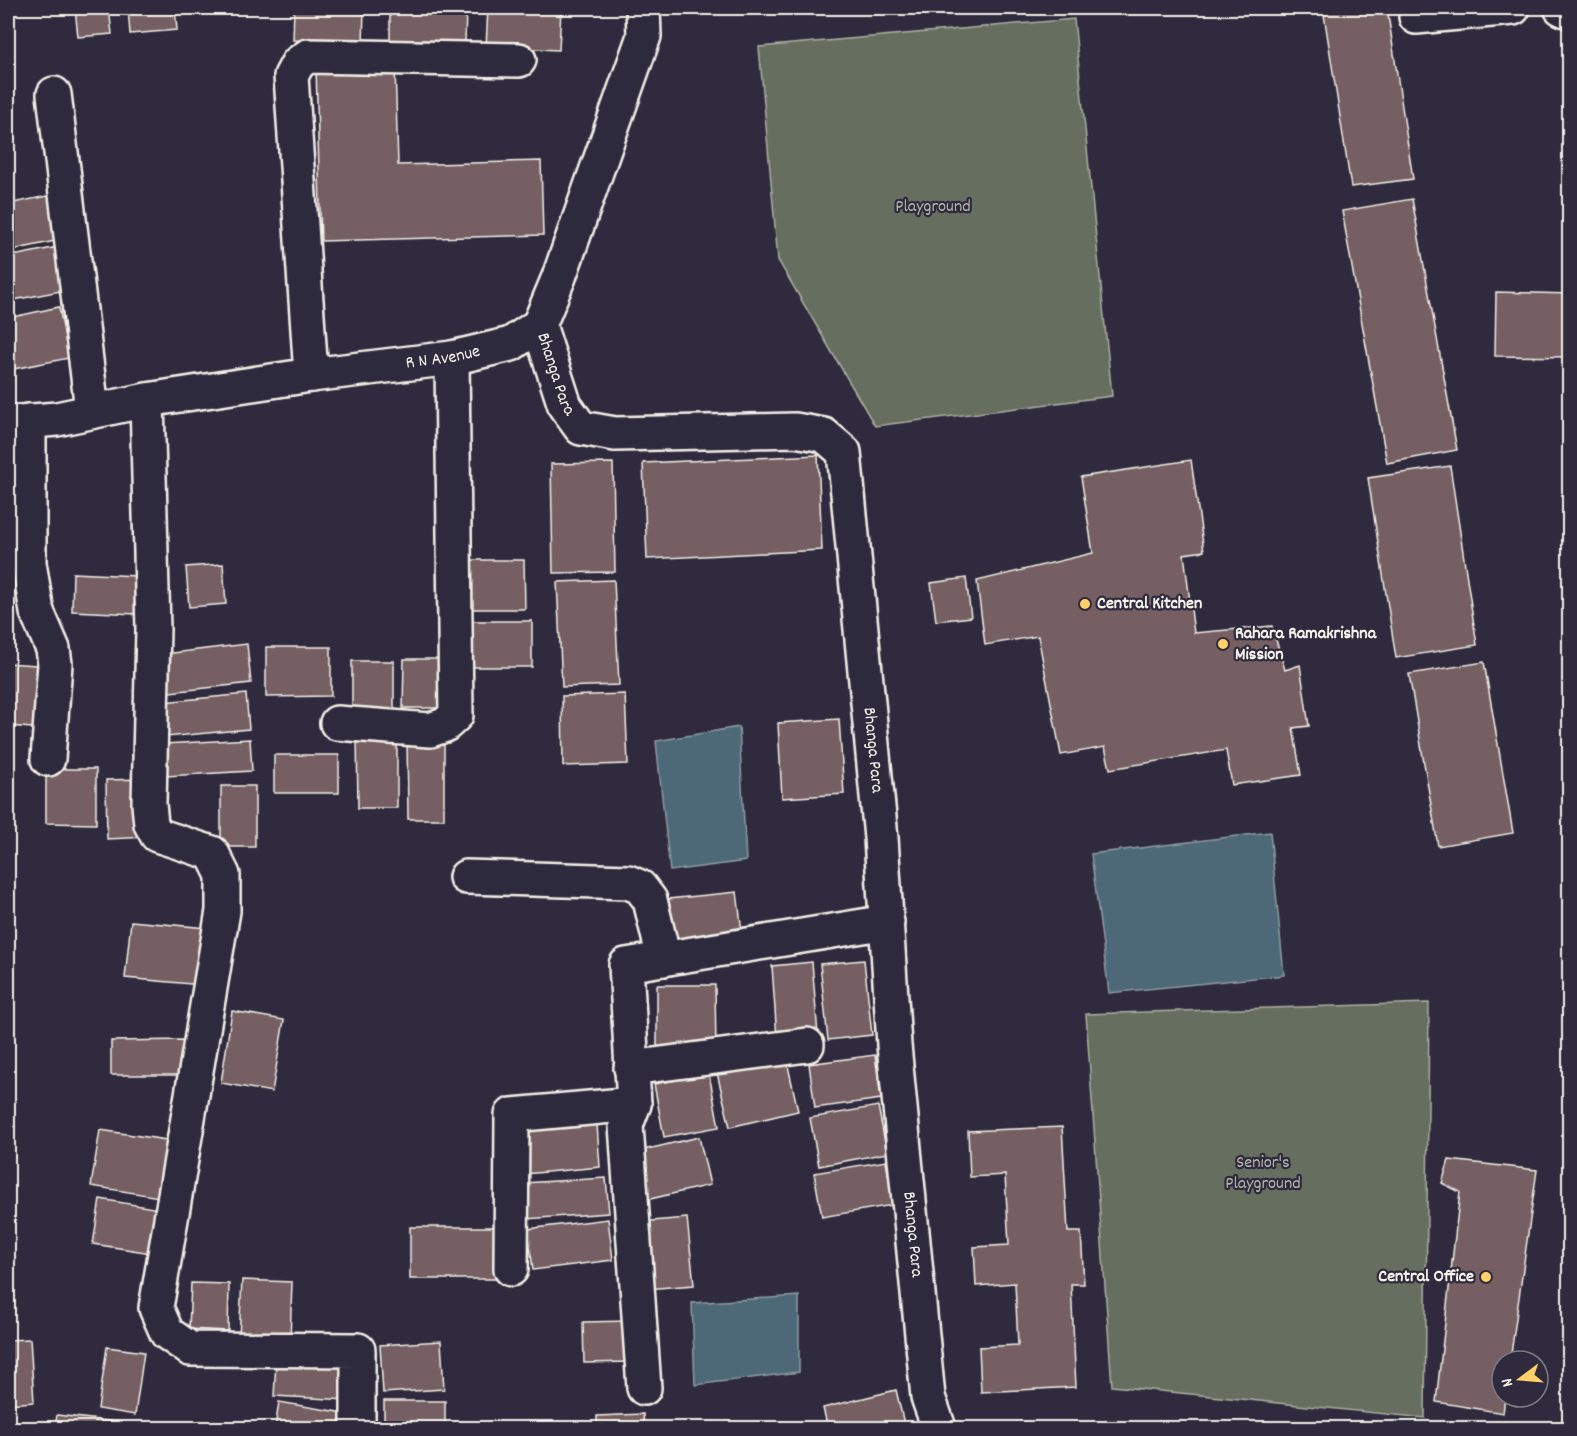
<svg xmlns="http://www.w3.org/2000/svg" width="1577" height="1436" font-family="Dekko,sans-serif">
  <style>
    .green { fill: #666e61; stroke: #adb0a4; stroke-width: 1.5 }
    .water { fill: #4d6776; stroke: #909ea4; stroke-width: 1.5 }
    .building { fill: #745f62; stroke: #f4f1e8; stroke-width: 1.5 }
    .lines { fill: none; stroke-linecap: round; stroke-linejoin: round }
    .minor-casing { stroke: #f4f1e8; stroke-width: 38 }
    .major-casing { stroke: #f4f1e8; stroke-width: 38 }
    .minor { stroke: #2f2a3d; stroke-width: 33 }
    .major { stroke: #2f2a3d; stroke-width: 33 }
    .poi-dot { fill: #ffd166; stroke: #2f2a3d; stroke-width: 2 }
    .labels { text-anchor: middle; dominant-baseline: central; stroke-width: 4.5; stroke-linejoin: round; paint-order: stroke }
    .park-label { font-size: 18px; fill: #b4b6ab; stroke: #2f2a3d }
    .street-label { font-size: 18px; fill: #f4f1e8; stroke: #2f2a3d }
    .poi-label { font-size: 18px; font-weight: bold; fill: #f4f1e8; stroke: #2f2a3d; text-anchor: start }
  </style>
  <rect width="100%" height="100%" fill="#2f2a3d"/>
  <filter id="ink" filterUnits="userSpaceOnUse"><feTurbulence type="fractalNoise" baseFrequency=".0167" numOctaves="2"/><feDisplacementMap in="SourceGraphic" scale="12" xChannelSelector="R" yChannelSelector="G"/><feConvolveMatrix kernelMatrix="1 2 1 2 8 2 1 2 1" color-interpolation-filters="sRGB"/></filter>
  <g filter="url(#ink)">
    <g class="green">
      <path d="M 1074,19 L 1112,396 L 875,426 L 778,260 L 759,47 Z"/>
      <path d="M 1429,1003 L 1425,1418 L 1112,1386 L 1086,1014 Z"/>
    </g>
    <g class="water">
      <path d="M 739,727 L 746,861 L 670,871 L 656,741 Z"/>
      <path d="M 1270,832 L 1284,975 L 1109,993 L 1091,854 Z"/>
      <path d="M 799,1296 L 799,1372 L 695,1385 L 692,1303 Z"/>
    </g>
    <g class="building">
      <path d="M 75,8 L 109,8 L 112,34 L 78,37 Z"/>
      <path d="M 128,8 L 175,8 L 177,30 L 130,34 Z"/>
      <path d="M 294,8 L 364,8 L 363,43 L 293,40 Z"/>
      <path d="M 390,8 L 466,8 L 465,43 L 390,43 Z"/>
      <path d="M 488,8 L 561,8 L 559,50 L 486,47 Z"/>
      <path d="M 1323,8 L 1387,8 L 1413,179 L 1351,187 Z"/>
      <path d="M 395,66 L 398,165 L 541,161 L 543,235 L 321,241 L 316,68 Z"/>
      <path d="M 57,194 L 65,239 L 8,251 L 8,204 Z"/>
      <path d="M 1412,199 L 1457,450 L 1387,463 L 1342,211 Z"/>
      <path d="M 58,247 L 66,290 L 8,301 L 8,257 Z"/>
      <path d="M 1496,292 L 1570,294 L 1570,357 L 1495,356 Z"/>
      <path d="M 59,307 L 69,358 L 8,370 L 8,318 Z"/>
      <path d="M 818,455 L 822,550 L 647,559 L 643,463 Z"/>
      <path d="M 1191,460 L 1204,551 L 1184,554 L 1194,633 L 1272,626 L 1285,670 L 1300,665 L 1309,726 L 1293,728 L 1301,775 L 1232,785 L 1226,750 L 1110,769 L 1105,747 L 1061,755 L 1038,636 L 985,645 L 977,581 L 1093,553 L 1081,477 Z"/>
      <path d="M 613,463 L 615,572 L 553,573 L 551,464 Z"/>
      <path d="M 1450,466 L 1477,645 L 1396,658 L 1368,478 Z"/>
      <path d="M 463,560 L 524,560 L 525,609 L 463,609 Z"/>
      <path d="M 223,564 L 226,604 L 189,607 L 186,567 Z"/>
      <path d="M 73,573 L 137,576 L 136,614 L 72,611 Z"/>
      <path d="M 966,578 L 971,617 L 936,621 L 931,583 Z"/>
      <path d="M 614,580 L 619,685 L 562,687 L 557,582 Z"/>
      <rect x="464" y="621" width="68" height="46"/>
      <path d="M 247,644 L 251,683 L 161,693 L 156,655 Z"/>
      <path d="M 266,647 L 331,647 L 331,696 L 266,697 Z"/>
      <path d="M 404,659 L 442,659 L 443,708 L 403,708 Z"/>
      <rect x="352" y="661" width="42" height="51"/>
      <path d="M 1484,662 L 1513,833 L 1438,846 L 1409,674 Z"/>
      <path d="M 8,663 L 50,666 L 45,729 L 8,726 Z"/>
      <path d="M 246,694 L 249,729 L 166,737 L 163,702 Z"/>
      <path d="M 625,694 L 628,764 L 563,766 L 562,696 Z"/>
      <path d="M 839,719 L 844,794 L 782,798 L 778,723 Z"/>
      <path d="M 357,731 L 397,731 L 397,808 L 358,808 Z"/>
      <path d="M 407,736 L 444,736 L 444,819 L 408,819 Z"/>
      <path d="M 250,739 L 252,771 L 166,776 L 164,744 Z"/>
      <rect x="274" y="755" width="65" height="38"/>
      <path d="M 46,769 L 96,769 L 96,824 L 46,823 Z"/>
      <path d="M 147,779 L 149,837 L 107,839 L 106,780 Z"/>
      <rect x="221" y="786" width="34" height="61"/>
      <path d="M 737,892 L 743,940 L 673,948 L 668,899 Z"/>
      <path d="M 131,921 L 207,928 L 202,985 L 125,978 Z"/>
      <path d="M 864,960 L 872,1035 L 828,1040 L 820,964 Z"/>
      <path d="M 812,962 L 818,1035 L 777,1038 L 772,966 Z"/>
      <path d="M 657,985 L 715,985 L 716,1052 L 657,1052 Z"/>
      <path d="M 232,1011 L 284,1020 L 272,1092 L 221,1083 Z"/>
      <path d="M 187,1040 L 188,1075 L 111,1075 L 111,1041 Z"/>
      <path d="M 875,1055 L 881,1099 L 815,1108 L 809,1064 Z"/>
      <path d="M 786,1057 L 798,1111 L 730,1127 L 717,1073 Z"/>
      <path d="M 709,1074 L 719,1127 L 664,1137 L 654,1084 Z"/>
      <path d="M 878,1106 L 887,1153 L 819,1166 L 810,1118 Z"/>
      <path d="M 597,1124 L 600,1167 L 525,1174 L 521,1130 Z"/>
      <path d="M 1062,1127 L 1068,1232 L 1081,1232 L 1084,1284 L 1071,1284 L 1076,1387 L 981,1392 L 979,1347 L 1018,1345 L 1015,1283 L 976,1286 L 974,1247 L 1009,1245 L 1005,1175 L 970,1177 L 968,1131 Z"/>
      <path d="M 100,1130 L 173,1141 L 165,1198 L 91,1186 Z"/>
      <path d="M 699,1137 L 710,1185 L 646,1200 L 635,1152 Z"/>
      <path d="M 1449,1160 L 1537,1170 L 1510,1361 L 1502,1361 L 1502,1397 L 1505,1397 L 1503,1413 L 1436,1402 L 1460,1192 L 1442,1183 Z"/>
      <path d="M 886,1161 L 893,1205 L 822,1217 L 814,1173 Z"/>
      <path d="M 606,1178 L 609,1213 L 525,1219 L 523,1183 Z"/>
      <path d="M 100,1199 L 165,1210 L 158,1254 L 93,1244 Z"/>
      <path d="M 687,1218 L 694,1285 L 646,1289 L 640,1222 Z"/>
      <path d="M 608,1219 L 613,1260 L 533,1270 L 528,1229 Z"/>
      <rect x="410" y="1227" width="89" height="52"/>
      <path d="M 242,1280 L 292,1282 L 290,1340 L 239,1338 Z"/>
      <path d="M 191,1283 L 229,1284 L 228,1331 L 189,1329 Z"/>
      <path d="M 631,1321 L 632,1362 L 584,1363 L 583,1322 Z"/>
      <path d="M 30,1339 L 34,1402 L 8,1404 L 8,1340 Z"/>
      <path d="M 441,1341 L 444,1389 L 383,1393 L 380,1345 Z"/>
      <path d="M 107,1347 L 144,1352 L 135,1415 L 98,1409 Z"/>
      <path d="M 276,1362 L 350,1366 L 348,1400 L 274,1396 Z"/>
      <path d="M 896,1390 L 905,1428 L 828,1428 L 823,1408 Z"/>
      <rect x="384" y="1401" width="61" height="27"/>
      <path d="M 279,1402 L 351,1414 L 349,1428 L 275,1428 Z"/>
      <path d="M 643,1414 L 644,1428 L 597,1428 L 597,1416 Z"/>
      <path d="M 57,1415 L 124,1423 L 123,1428 L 55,1428 Z"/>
      <path d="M 8,1421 L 40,1424 L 40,1428 L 8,1428 Z"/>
    </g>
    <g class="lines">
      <defs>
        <g id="minor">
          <path d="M 1561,8 L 1570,12"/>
          <path d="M 1416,17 L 1513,8"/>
          <path d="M 54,94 L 92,410"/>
          <path id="s1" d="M 539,325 L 565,406 L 581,428 L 615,434 L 795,430 L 824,435 L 844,452 L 881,838 L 894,1045 L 928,1397 L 939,1428"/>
          <path d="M 311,375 L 291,76 L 298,63 L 308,56 L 519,60"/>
          <path d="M 147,400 L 153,629 L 149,804 L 151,824 L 157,835 L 212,853 L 223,875 L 223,911 L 156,1308 L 167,1333 L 190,1349 L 358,1350 L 358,1428"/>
          <path d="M 29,421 L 29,563 L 37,612 L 53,649 L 55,664 L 48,759"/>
          <path d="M 337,723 L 430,730 L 445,725 L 456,715 L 452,358"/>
          <path d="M 466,877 L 628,882 L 640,887 L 650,900 L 664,959"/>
          <path d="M 631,1068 L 807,1045"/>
          <path d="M 511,1269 L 512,1115 L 634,1104"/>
          <path d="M 644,1388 L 626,1125 L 634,1104 L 626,965 L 887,922"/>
        </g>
        <g id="major">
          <path id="s2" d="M 8,423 L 57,419 L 147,400 L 311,375 L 452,358 L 511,344 L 539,325 L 559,277 L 644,36 L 643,8"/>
        </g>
      </defs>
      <use href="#minor" class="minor-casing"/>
      <use href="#major" class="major-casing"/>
      <use href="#minor" class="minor"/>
      <use href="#major" class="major"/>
    </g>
  </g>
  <g class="poi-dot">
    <circle cx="1085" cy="604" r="6"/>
    <circle cx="1223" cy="644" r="6"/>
    <circle cx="1486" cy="1277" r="6"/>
  </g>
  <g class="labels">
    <g class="park-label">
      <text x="933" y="207">Playground</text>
      <text x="1263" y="1163">Senior's<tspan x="1263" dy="21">Playground</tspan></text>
    </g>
    <g class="street-label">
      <text stroke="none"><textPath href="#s2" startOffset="440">R N Avenue</textPath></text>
      <text stroke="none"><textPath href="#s1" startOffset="52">Bhanga Para</textPath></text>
      <text stroke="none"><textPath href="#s1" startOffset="682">Bhanga Para</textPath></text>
      <text stroke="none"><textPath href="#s1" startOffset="1168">Bhanga Para</textPath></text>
    </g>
    <g class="poi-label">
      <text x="1097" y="604">Central Kitchen</text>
      <text x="1235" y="634">Rahara Ramakrishna<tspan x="1235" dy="21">Mission</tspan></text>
      <text x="1474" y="1277" text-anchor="end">Central Office</text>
    </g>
  </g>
  <rect width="1577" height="1436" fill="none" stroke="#2f2a3d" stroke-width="30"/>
  <rect x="15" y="15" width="1547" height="1406" fill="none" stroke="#f4f1e8" stroke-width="2" filter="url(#ink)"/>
  <g transform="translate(1520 1379) rotate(254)"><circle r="28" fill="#2f2a3d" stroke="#7e7a81" stroke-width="1.5"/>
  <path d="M0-4.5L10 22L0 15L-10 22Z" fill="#ffd166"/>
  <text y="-9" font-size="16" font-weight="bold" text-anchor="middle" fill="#f4f1e8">N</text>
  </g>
</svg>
